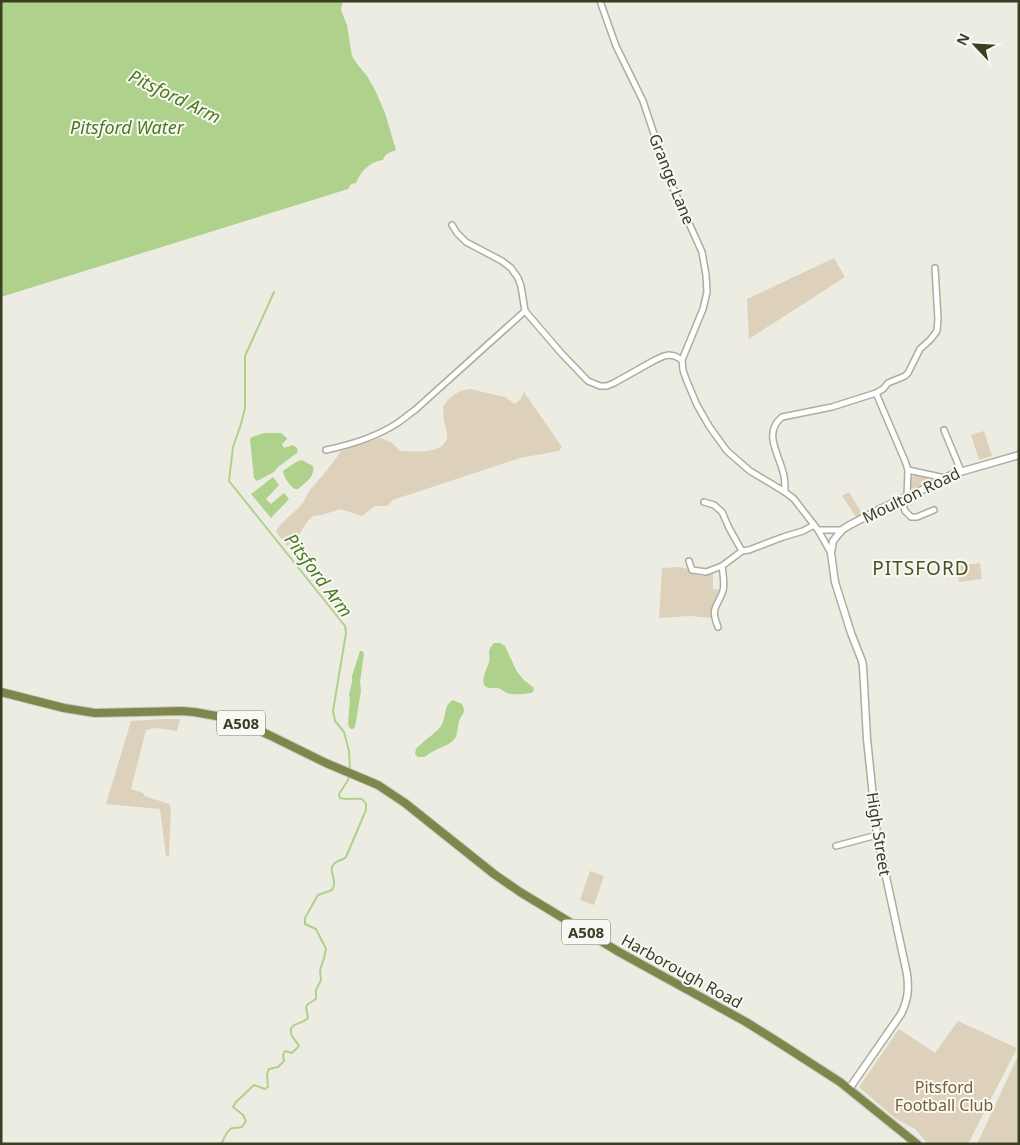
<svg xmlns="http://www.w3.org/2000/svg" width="1020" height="1145" font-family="'Noto Sans',sans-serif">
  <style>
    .green { fill: #ded1bc }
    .water { fill: #aed18c }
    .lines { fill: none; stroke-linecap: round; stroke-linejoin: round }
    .stream { stroke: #aed18c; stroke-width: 2 }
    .minor-casing { stroke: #adad9e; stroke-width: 8 }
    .tertiary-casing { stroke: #adad9e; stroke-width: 9 }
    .trunk-casing { stroke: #c8c9c1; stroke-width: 10 }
    .minor { stroke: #fff; stroke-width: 5 }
    .tertiary { stroke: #fff; stroke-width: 6 }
    .trunk { stroke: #7f864c; stroke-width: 8 }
    .labels { text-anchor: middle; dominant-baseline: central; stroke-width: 4; stroke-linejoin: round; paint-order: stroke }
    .shield { fill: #f9f8f4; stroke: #757662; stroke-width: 1 }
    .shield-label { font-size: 15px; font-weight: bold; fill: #3c3e23 }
    .street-label { font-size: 16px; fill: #3c3e23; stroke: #f9f8f4 }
    .park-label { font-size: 16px; fill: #75622d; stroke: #f9f8f4 }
    .water-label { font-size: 18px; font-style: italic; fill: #4a7a1d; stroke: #f9f8f4 }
    .quarter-label { font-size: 19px; letter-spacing: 1px; fill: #4b501f; stroke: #f9f8f4 }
  </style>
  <rect width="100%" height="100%" fill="#edece3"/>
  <g class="green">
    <path d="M 834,258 L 845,277 L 749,339 L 747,299 Z"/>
    <path d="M 470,389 L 505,397 L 515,404 L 520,400 L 524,392 L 562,447 L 559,451 L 520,458 L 393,500 L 387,506 L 375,506 L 362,516 L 340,509 L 322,515 L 313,516 L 307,522 L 297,538 L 287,546 L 276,532 C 282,520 294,514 302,504 C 305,499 307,495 310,490 C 321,477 332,465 341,451 L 380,438 L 391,442 L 400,451 C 413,451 443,455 447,438 C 448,432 445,427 444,422 C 443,417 444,411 443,406 C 452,395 457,391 470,389 Z"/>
    <path d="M 984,431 L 992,456 L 979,460 L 971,435 Z"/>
    <path d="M 914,475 L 927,478 L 929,479 L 929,482 L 916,489 L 913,489 L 910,486 L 911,478 Z"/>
    <path d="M 849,492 L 863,515 L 857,518 L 842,496 Z"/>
    <path d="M 980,563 L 982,579 L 959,582 L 957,566 Z"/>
    <path d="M 679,567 L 689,569 L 693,574 L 701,576 L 707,576 L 713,571 L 713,589 L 720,590 L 713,606 L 712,618 L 690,616 L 659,618 L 662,568 Z"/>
    <path d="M 162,719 L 180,719 L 177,731 L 156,728 L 146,730 L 131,789 L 143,793 L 145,796 L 169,804 L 171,808 L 169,856 L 166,856 L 160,809 L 106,804 L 131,721 Z"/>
    <path d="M 590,871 L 604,876 L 594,905 L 580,900 Z"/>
    <path d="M 958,1021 L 1017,1048 L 968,1144 L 928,1144 L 915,1129 L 896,1119 L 859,1087 L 899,1029 L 935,1053 Z"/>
    <path d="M 1017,1058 L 1019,1059 L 1019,1144 L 977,1144 Z"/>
  </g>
  <g class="water">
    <path d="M 1,1 L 343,1 L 341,10 L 347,25 L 352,56 L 357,64 L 367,76 L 375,90 L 385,113 L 396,150 C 391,152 385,153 383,160 C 370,162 361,170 356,183 L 351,184 L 348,189 L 1,297 Z"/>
    <path d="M 264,433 L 281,433 L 287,438 L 287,439 L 282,444 L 284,448 L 293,445 C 296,447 299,449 297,453 L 278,467 L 274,472 L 257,481 L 254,478 L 250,439 L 252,437 Z"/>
    <path d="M 302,460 L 313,466 C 315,477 306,482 298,489 L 295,489 C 290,486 284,478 283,471 L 296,462 Z"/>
    <path d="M 273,477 L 279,485 L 266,499 L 271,504 L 284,493 L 289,499 L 271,518 L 251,494 Z"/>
    <path d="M 494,643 L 500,643 L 505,646 L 517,672 L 524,680 L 534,688 L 533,692 L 531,693 C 526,694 511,695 507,693 C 504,692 501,688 497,688 C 494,687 492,689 489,688 C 478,686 486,671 488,665 C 492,656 485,652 494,643 Z"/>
    <path d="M 360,651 L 362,651 L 364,653 L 360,682 L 361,691 L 355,727 L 353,729 L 351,729 L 349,727 L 348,723 L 350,699 L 349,695 L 352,682 L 352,676 Z"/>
    <path d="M 453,700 L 462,704 C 467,714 461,714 459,722 C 457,728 458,734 455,738 C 450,745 441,747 434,751 C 431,752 428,755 424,757 L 418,757 L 415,754 L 416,749 C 423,741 435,734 441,726 C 447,717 443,705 453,700 Z"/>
  </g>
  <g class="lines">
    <g class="stream">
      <path d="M 274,292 L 245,356 L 245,408 L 241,424 L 233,447 L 229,481 L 345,626 L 346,633 L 333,711 L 335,721 L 344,732 L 349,751 L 350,770"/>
      <path d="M 221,1144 C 226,1137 224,1133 232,1128 L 236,1128 L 242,1127 L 246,1121 L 243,1115 L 233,1107 L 236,1102 L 254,1085 L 265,1089 L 268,1087 L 267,1074 L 269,1069 L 278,1067 L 284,1061 L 283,1055 L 285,1051 L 292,1053 L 299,1046 C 297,1041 291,1038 291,1032 C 289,1023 303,1024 308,1018 L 306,1007 L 308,1004 L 316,999 L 316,990 L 321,980 L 320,970 L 324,958 L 326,949 L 316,929 L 305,924 L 305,918 L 318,895 L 332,890 C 339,880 326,870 335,863 C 338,860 342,861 346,857 L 366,810 L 366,804 L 362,799 C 355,798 347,800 340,798 L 339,794 L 348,780 L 349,775"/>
    </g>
    <defs>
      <g id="minor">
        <path d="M 600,1 L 616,46 L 643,101 L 669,179 L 702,252 L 706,275 L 707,292 L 703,309 L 682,360 L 683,370 L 686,379 L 697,405 L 709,426 L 727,451 L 750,471 L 785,492 L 794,499 L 818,530 L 831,553"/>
        <path d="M 452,225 L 457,233 L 466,242 L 502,261 L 511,268 L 518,278 L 521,286 L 525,311 L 562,354 L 588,381 L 600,386 L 607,386 L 614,383 L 655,360 L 664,356 L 669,355 L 675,356 L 682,360"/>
        <path d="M 876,393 L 905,461 L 908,470 L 907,497"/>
        <path d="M 944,430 L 961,471"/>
        <path d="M 326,450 C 350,445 374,438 396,424 C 402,420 408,415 415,410 L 525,311"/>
        <path d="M 908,470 L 945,478"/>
        <path d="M 785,492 C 785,485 785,478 783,472 C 778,452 763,433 782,417 L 832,407 L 876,393 L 883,389 L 888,383 L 905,376 L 908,373 L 920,349 L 930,340 L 937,331 L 938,319 L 935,268"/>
        <path d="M 901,499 L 905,511 L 911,517 L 917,517 L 934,510"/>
        <path d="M 704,502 L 714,505 L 722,512 L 729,528 L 742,551"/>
        <path d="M 818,530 L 842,530"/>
        <path d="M 689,561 L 692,570 L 706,572 L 722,566 L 742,551 L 749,550 L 783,537 L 803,531 L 814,525"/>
        <path d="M 718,627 C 710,607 717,608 723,591 C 725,584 723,574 722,566"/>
        <path d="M 836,846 L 877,835"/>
      </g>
      <path id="tertiary" d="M 849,1089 L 901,1014 C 908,1000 909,989 907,974 L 877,835 L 867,739 L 863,667 L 862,661 L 851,633 L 835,582 L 831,553 L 833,541 L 837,536 L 842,530 L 848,526 L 882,508 L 922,490 L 953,474 L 1019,455"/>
      <path id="trunk" d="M 1,692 L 64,708 L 95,713 L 182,711 L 194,712 L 222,717 L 249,726 L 269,735 L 326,763 L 378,785 L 405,803 L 494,874 L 520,892 L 619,952 L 746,1022 L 778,1042 L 840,1082 L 917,1144"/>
    </defs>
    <use href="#minor" class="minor-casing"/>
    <use href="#tertiary" class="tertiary-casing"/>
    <use href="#trunk" class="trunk-casing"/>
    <use href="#minor" class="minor"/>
    <use href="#tertiary" class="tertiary"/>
    <use href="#trunk" class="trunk"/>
  </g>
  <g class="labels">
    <g class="shield">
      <rect x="217" y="710.5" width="48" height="25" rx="4"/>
      <rect x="562" y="919.5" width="48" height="25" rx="4"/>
    </g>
    <g class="shield-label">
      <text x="241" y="723">A508</text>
      <text x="586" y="932">A508</text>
    </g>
    <g class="street-label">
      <text transform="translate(672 179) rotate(68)">Grange Lane</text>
      <text transform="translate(911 495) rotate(-26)">Moulton Road</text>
      <text transform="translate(879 834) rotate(81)">High Street</text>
      <text transform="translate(682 971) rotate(29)">Harborough Road</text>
    </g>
    <g class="park-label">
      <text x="944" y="1087">Pitsford<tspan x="944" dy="18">Football Club</tspan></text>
    </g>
    <g class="water-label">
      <text transform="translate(175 96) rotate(26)">Pitsford Arm</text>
      <text x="127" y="127">Pitsford Water</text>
      <text transform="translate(319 575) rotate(53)">Pitsford Arm</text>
    </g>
    <g class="quarter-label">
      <text x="921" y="568">PITSFORD</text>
    </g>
  </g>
  <rect width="1020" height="1145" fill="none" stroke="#3c3e23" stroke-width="5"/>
  <g transform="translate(975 45) rotate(295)" stroke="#f9f8f4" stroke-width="4" paint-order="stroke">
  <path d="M0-4L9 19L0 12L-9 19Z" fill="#3c3e23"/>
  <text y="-8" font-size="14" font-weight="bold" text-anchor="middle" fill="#3c3e23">N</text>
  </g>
</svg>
